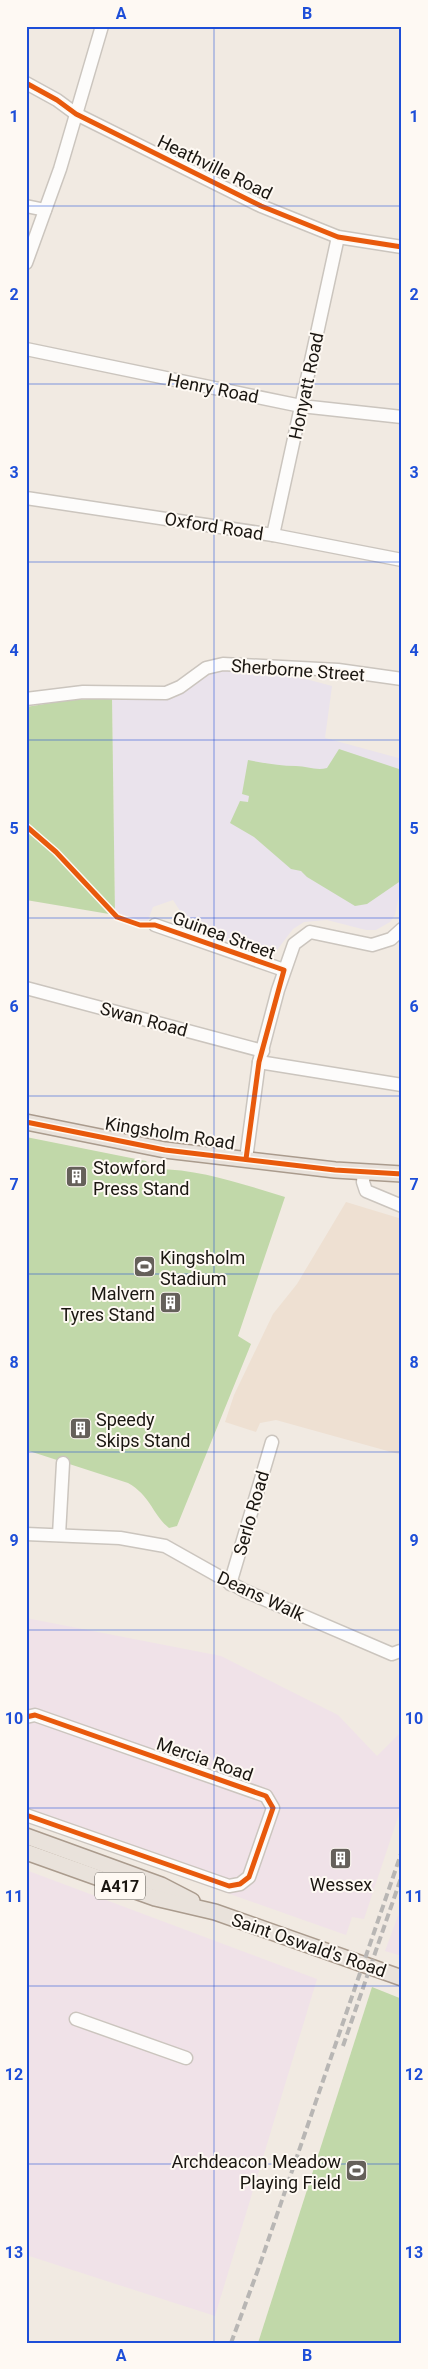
<svg xmlns="http://www.w3.org/2000/svg" width="428" height="2369" font-family="Roboto,sans-serif">
  <style>
    .commercial { fill: #f0e2e8 }
    .built { fill: #eee0d2 }
    .education { fill: #eae3ec }
    .green { fill: #c1d8a9 }
    .lines { fill: none; stroke-linecap: round; stroke-linejoin: round }
    .minor-casing { stroke: #cbc5be; stroke-width: 15 }
    .major-casing { stroke: #aa9b8d; stroke-width: 18 }
    .minor { stroke: #fdfcfb; stroke-width: 12 }
    .major { stroke: #e9e2db; stroke-width: 15 }
    .rail { stroke: #b8b6b4; stroke-width: 4; stroke-dasharray: 8 4; stroke-linecap: butt }
    .cycleway-casing { stroke: #fef9f3; stroke-width: 8 }
    .cycleway { stroke: #e8590c; stroke-width: 5 }
    .grid { fill: none; stroke: #1d4ed8; stroke-width: 1; stroke-opacity: 0.55 }
    .labels { text-anchor: middle; dominant-baseline: central; stroke-width: 4; stroke-linejoin: round; paint-order: stroke }
    .shield { fill: #fef9f3; stroke: #5e5a55; stroke-width: 1 }
    .shield-label { font-size: 16px; font-weight: bold; fill: #1a1611 }
    .street-label { font-size: 18px; fill: #1a1611; stroke: #fef9f3 }
    .poi-label { font-size: 18px; fill: #1a1611; stroke: #fef9f3; text-anchor: start }
    .neatline { fill: none; stroke: #1d4ed8; stroke-width: 2 }
    .grid-label { font-size: 16px; text-anchor: middle; font-weight: bold; fill: #1d4ed8 }
  </style>
  <rect width="100%" height="100%" fill="#f1eae2"/>
  <g class="commercial">
    <path d="M 26,1618 L 221,1656 L 338,1715 L 377,1756 L 402,1731 L 402,1805 L 364,1919 L 352,1917 L 346,1935 L 26,1822 Z"/>
    <path d="M 26,1870 L 317,1979 L 215,2316 L 26,2255 Z"/>
    <path d="M 402,1905 L 402,1956 L 385,1951 Z"/>
  </g>
  <path class="built" d="M 346,1202 L 402,1219 L 402,1455 L 276,1420 L 260,1423 L 256,1432 L 225,1422 L 234,1395 L 273,1314 L 297,1284 Z"/>
  <path class="education" d="M 253,665 L 332,686 L 325,738 L 402,759 L 402,881 L 395,915 L 390,922 L 376,930 L 366,930 L 327,920 L 304,922 L 293,929 L 274,954 L 263,954 L 191,928 L 173,900 L 153,907 L 147,923 L 115,915 L 112,692 L 166,692 L 206,668 Z"/>
  <g class="green">
    <path d="M 112,698 L 115,915 L 26,900 L 26,707 L 69,700 Z"/>
    <path d="M 339,749 L 402,770 L 402,880 L 367,904 L 355,906 L 307,877 L 301,871 L 291,869 L 254,837 L 230,823 L 240,801 L 248,802 L 249,796 L 242,794 L 248,760 C 264,763 279,766 296,766 C 307,766 316,771 327,768 Z"/>
    <path d="M 26,1137 L 146,1161 L 152,1169 C 197,1168 242,1184 285,1197 L 238,1336 L 251,1344 L 177,1526 L 169,1528 C 152,1514 151,1496 128,1483 L 26,1450 Z"/>
    <path d="M 372,1987 L 402,1999 L 402,2343 L 258,2343 Z"/>
  </g>
  <g class="lines">
    <defs>
      <g id="minor">
        <path d="M 26,83 L 57,100 L 76,114 L 261,206 L 338,237 L 402,247"/>
        <path d="M 26,206 L 45,210"/>
        <path d="M 26,263 L 60,169 L 102,26"/>
        <path d="M 26,349 L 301,406 L 402,417"/>
        <path d="M 26,498 L 273,535 L 402,560"/>
        <path d="M 273,535 L 338,237"/>
        <path d="M 26,699 L 83,692 L 166,693 L 180,687 L 206,668 L 223,664 L 338,670 L 402,679"/>
        <path d="M 155,925 L 284,970"/>
        <path d="M 26,988 L 263,1051"/>
        <path d="M 259,1062 L 402,1085"/>
        <path d="M 246,1159 L 259,1062 L 278,990 L 294,944 L 310,932 L 372,945 L 391,939 L 402,929"/>
        <path d="M 364,1171 L 363,1182 L 366,1191 L 402,1206"/>
        <path d="M 26,1534 L 120,1538 L 165,1546 L 245,1591 L 392,1654 L 400,1651"/>
        <path d="M 59,1535 L 63,1463"/>
        <path d="M 230,1584 L 272,1442"/>
        <path d="M 26,1717 L 35,1715 L 266,1796 L 273,1808 L 249,1877 L 240,1884 L 229,1886 L 26,1815"/>
        <path d="M 76,2019 L 186,2058"/>
      </g>
      <g id="major">
        <path d="M 26,1122 L 165,1150 L 335,1170 L 402,1174"/>
        <path d="M 26,1836 L 161,1885 L 192,1901"/>
        <path d="M 26,1852 L 155,1898 L 215,1912 L 402,1978"/>
      </g>
    </defs>
    <use href="#minor" class="minor-casing"/>
    <use href="#major" class="major-casing"/>
    <use href="#minor" class="minor"/>
    <use href="#major" class="major"/>
    <g class="rail">
      <path d="M 343,2046 L 402,1875"/>
      <path d="M 231,2343 L 259,2267 L 402,1851"/>
    </g>
    <defs>
      <g id="cycleway">
        <path d="M 26,83 L 57,100 L 76,114 L 261,206 L 338,237 L 402,247"/>
        <path d="M 26,826 L 56,852 L 117,917 L 140,925 L 155,925 L 284,970 L 259,1062 L 246,1159"/>
        <path d="M 26,1122 L 165,1150 L 335,1170 L 402,1174"/>
        <path d="M 26,1717 L 35,1715 L 266,1796 L 273,1808 L 249,1877 L 240,1884 L 229,1886 L 26,1815"/>
      </g>
    </defs>
    <use href="#cycleway" class="cycleway-casing"/>
    <use href="#cycleway" class="cycleway"/>
  </g>
  <path class="grid" d="M 214,26 L 214,2343M 26,206 L 402,206M 26,384 L 402,384M 26,562 L 402,562M 26,740 L 402,740M 26,918 L 402,918M 26,1096 L 402,1096M 26,1274 L 402,1274M 26,1452 L 402,1452M 26,1630 L 402,1630M 26,1808 L 402,1808M 26,1986 L 402,1986M 26,2164 L 402,2164"/>
  <defs>
    <symbol id="building-square" viewBox="-11 -11 22 22"><rect x="-9" y="-9" width="18" height="18" rx="4" fill="#65605a" stroke="#fef9f3"/><path d="M-4-6H4V6H1V3H-1V6H-4ZM-2.5-4.3h1.7v1.8h-1.7ZM.8-4.3h1.7v1.8H.8ZM-2.5-1h1.7V.8h-1.7ZM.8-1h1.7V.8H.8Z" fill="#fff"/></symbol>
    <symbol id="stadium-square" viewBox="-11 -11 22 22"><rect x="-9" y="-9" width="18" height="18" rx="4" fill="#65605a" stroke="#fef9f3"/><path d="M0-5a6.5 5 0 1 0 0 10a6.5 5 0 1 0 0-10ZM-3.5-1.8h7v3.6h-7Z" fill="#fff"/></symbol>
  </defs>
  <g fill-rule="evenodd">
    <use href="#building-square" x="64" y="1164" width="25" height="25"/>
    <use href="#stadium-square" x="132" y="1254" width="25" height="25"/>
    <use href="#building-square" x="158" y="1290" width="25" height="25"/>
    <use href="#building-square" x="68" y="1416" width="25" height="25"/>
    <use href="#building-square" x="328" y="1846" width="25" height="25"/>
    <use href="#stadium-square" x="344" y="2158" width="25" height="25"/>
  </g>
  <g class="labels">
    <rect class="shield" x="95" y="1872.5" width="50" height="27" rx="4"/>
    <g class="shield-label">
      <text x="120" y="1886">A417</text>
    </g>
    <g class="street-label">
      <text transform="translate(215 167) rotate(26)">Heathville Road</text>
      <text transform="translate(306 386) rotate(-78)">Honyatt Road</text>
      <text transform="translate(213 388) rotate(11)">Henry Road</text>
      <text transform="translate(214 526) rotate(9)">Oxford Road</text>
      <text transform="translate(298 670) rotate(4)">Sherborne Street</text>
      <text transform="translate(224 935) rotate(20)">Guinea Street</text>
      <text transform="translate(144 1019) rotate(15)">Swan Road</text>
      <text transform="translate(170 1133) rotate(9)">Kingsholm Road</text>
      <text transform="translate(251 1513) rotate(-74)">Serlo Road</text>
      <text transform="translate(261 1596) rotate(25)">Deans Walk</text>
      <text transform="translate(205 1759) rotate(19)">Mercia Road</text>
      <text transform="translate(309 1945) rotate(19)">Saint Oswald's Road</text>
    </g>
    <g class="poi-label">
      <text x="93" y="1167">Stowford<tspan x="93" dy="21">Press Stand</tspan></text>
      <text x="160" y="1257">Kingsholm<tspan x="160" dy="21">Stadium</tspan></text>
      <text x="155" y="1293" text-anchor="end">Malvern<tspan x="155" dy="21">Tyres Stand</tspan></text>
      <text x="96" y="1419">Speedy<tspan x="96" dy="21">Skips Stand</tspan></text>
      <text x="341" y="1884" text-anchor="middle">Wessex</text>
      <text x="341" y="2161" text-anchor="end">Archdeacon Meadow<tspan x="341" dy="21">Playing Field</tspan></text>
    </g>
  </g>
  <rect width="428" height="2369" fill="none" stroke="#fef9f3" stroke-width="55"/>
  <rect x="28" y="28" width="372" height="2314" class="neatline"/>
  <g class="grid-label">
    <text x="121" y="19">A</text>
    <text x="307" y="19">B</text>
    <text x="14" y="122">1</text>
    <text x="414" y="122">1</text>
    <text x="14" y="300">2</text>
    <text x="414" y="300">2</text>
    <text x="14" y="478">3</text>
    <text x="414" y="478">3</text>
    <text x="14" y="656">4</text>
    <text x="414" y="656">4</text>
    <text x="14" y="834">5</text>
    <text x="414" y="834">5</text>
    <text x="14" y="1012">6</text>
    <text x="414" y="1012">6</text>
    <text x="14" y="1190">7</text>
    <text x="414" y="1190">7</text>
    <text x="14" y="1368">8</text>
    <text x="414" y="1368">8</text>
    <text x="14" y="1546">9</text>
    <text x="414" y="1546">9</text>
    <text x="14" y="1724">10</text>
    <text x="414" y="1724">10</text>
    <text x="14" y="1902">11</text>
    <text x="414" y="1902">11</text>
    <text x="14" y="2080">12</text>
    <text x="414" y="2080">12</text>
    <text x="14" y="2258">13</text>
    <text x="414" y="2258">13</text>
    <text x="121" y="2361">A</text>
    <text x="307" y="2361">B</text>
  </g>
</svg>
